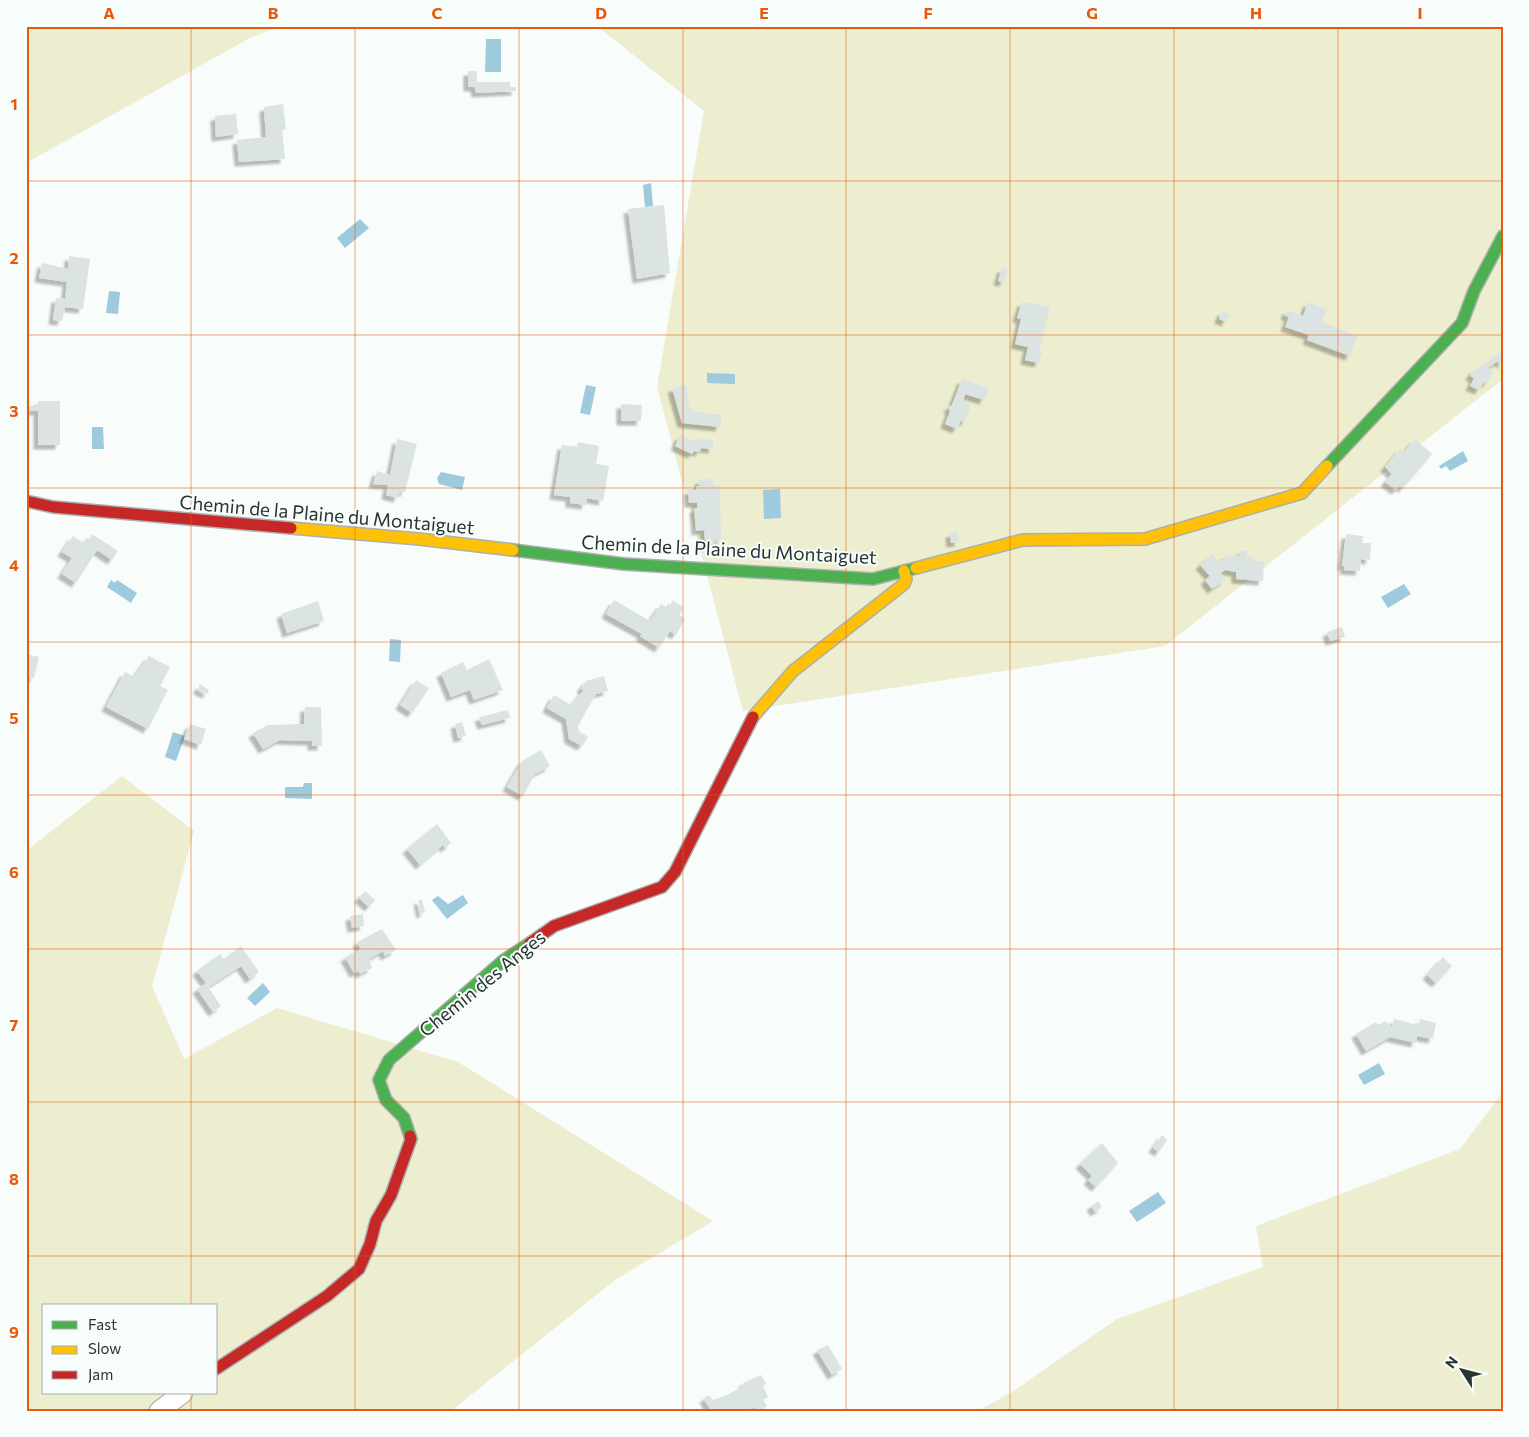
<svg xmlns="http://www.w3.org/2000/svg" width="1529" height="1437" font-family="Commissioner,sans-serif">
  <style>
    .green { fill: #ededcf; fill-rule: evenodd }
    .water { fill: #9dcadd }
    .building { fill: #dbe4e3; filter: url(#shadow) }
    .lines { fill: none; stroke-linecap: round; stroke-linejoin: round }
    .street-casing { stroke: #aab1ae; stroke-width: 21 }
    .fast-casing { stroke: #aab1ae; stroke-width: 14 }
    .slow-casing { stroke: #aab1ae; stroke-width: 14 }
    .jam-casing { stroke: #aab1ae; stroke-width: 14 }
    .street { stroke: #fefffe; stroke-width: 19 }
    .fast { stroke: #4caf50; stroke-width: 11 }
    .slow { stroke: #ffc107; stroke-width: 11 }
    .jam { stroke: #c62828; stroke-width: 11 }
    .grid { fill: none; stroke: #e8590c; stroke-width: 1; stroke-opacity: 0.55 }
    .labels { text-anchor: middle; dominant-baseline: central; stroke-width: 4; stroke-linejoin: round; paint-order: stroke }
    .street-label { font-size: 19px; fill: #29342f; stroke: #f7fdfa }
    .neatline { fill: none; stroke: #e8590c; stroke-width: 2 }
    .grid-label { font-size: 16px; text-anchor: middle; font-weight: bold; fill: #e8590c }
  </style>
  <defs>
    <filter id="shadow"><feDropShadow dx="-4.5" dy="4.5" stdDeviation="1" flood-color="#0004"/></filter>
  </defs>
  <rect width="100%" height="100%" fill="#f8fcfa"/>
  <g class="green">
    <path d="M 26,26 L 280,26 L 250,38 L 26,163 Z"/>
    <path d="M 597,26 L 1503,26 L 1503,379 L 1165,646 L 743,711 L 657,387 L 704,111 Z"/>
    <path d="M 122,776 L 194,831 L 152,986 L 184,1059 L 277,1008 L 458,1062 L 713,1221 L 615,1280 L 451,1411 L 26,1411 L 26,851 ZM 44,1306 L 216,1306 L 216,1393 L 44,1393 Z"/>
    <path d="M 1503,1092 L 1503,1411 L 978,1411 L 1012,1392 L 1117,1319 L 1263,1267 L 1256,1226 L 1460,1149 Z"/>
  </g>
  <g class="water">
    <path d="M 486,39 L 501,39 L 501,72 L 485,72 Z"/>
    <path d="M 651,183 L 653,206 L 645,207 L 643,185 Z"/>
    <path d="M 360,219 L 369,228 L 345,248 L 337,238 Z"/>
    <path d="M 109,291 L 120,292 L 118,314 L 106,313 Z"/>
    <path d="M 707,373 L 735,374 L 735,384 L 707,383 Z"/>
    <path d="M 586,385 L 596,387 L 590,415 L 580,413 Z"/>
    <path d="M 92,427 L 103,427 L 104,449 L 92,449 Z"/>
    <path d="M 1463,451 L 1468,461 L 1450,471 L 1446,466 L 1441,469 L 1439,466 Z"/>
    <path d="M 441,472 L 465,477 L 462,490 L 439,484 L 437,478 Z"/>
    <path d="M 780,489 L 781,518 L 764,519 L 763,490 Z"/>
    <path d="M 111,580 L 115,583 L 117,580 L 137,593 L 131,603 L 107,587 Z"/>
    <path d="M 1404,584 L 1411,594 L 1388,608 L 1381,597 Z"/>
    <path d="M 390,639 L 401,640 L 400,662 L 389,661 Z"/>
    <path d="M 173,732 L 185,736 L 176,761 L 165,757 Z"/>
    <path d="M 304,783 L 312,783 L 312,799 L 285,798 L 285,787 L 303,787 Z"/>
    <path d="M 463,895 L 468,903 L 447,919 L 432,900 L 438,896 L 448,904 Z"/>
    <path d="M 263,983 L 270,992 L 255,1006 L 247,998 Z"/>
    <path d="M 1379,1063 L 1385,1074 L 1364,1085 L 1358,1075 Z"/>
    <path d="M 1158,1192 L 1166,1203 L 1137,1222 L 1129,1211 Z"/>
  </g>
  <g class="building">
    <path d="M 468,71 L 477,71 L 477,82 L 510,82 L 510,87 L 516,87 L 516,91 L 476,93 L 475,87 L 468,87 Z"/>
    <path d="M 283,104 L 286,129 L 282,130 L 285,159 L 239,162 L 237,140 L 266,137 L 264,107 Z"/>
    <path d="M 236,114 L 238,134 L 216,137 L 215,116 Z"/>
    <path d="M 664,205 L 670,273 L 637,279 L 628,209 Z"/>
    <path d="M 69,256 L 90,259 L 83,309 L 65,307 L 62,321 L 53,320 L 56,298 L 65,299 L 67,282 L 39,278 L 42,263 L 68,269 Z"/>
    <path d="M 1002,268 L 1008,269 L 1004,282 L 998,281 Z"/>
    <path d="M 1022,302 L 1050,307 L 1039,350 L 1042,351 L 1039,363 L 1025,360 L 1028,347 L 1015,344 L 1021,319 L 1017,318 Z"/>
    <path d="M 1308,302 L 1327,309 L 1322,322 L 1357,336 L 1350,356 L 1307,340 L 1309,335 L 1285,327 L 1289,317 L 1285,315 L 1287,310 L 1303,316 Z"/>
    <path d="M 1222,311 L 1230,314 L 1226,322 L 1219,319 Z"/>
    <path d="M 1503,350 L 1503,364 L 1498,361 L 1488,368 L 1493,372 L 1487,383 L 1484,382 L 1479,390 L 1470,386 L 1474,378 L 1470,376 L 1474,369 L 1477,370 Z"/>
    <path d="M 962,379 L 989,388 L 984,400 L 965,394 L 963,401 L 971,405 L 965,422 L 961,420 L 957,429 L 945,424 L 950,411 L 948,407 L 952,405 Z"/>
    <path d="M 686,385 L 689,407 L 696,412 L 722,415 L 720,427 L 682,423 L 672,388 Z"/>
    <path d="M 38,401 L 60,401 L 60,445 L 38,445 L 38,411 L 26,411 L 26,406 L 38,406 Z"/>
    <path d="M 621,404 L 642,405 L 641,421 L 621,421 Z"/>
    <path d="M 680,435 L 692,441 L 693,439 L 713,440 L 713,449 L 701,448 L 700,452 L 694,451 L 692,454 L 675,446 Z"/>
    <path d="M 397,439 L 417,444 L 405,492 L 400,491 L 398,498 L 386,495 L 388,485 L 373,484 L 377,471 L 390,475 Z"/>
    <path d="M 1415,439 L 1432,454 L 1403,488 L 1400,486 L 1396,490 L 1385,482 L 1392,474 L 1385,467 L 1400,449 L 1404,452 Z"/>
    <path d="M 578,442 L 599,446 L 596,464 L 609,466 L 603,501 L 587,498 L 586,505 L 570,503 L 570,497 L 554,495 L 562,445 L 577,447 Z"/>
    <path d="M 713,479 L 713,485 L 720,485 L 721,539 L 716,540 L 713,545 L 708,540 L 705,540 L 704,530 L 696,531 L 694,508 L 697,508 L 697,503 L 689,503 L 688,490 L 696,490 L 696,486 L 699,486 L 699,480 Z"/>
    <path d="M 958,532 L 959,542 L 951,543 L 950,533 Z"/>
    <path d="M 92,534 L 118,551 L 112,560 L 97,550 L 76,583 L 62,574 L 72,558 L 62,552 L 73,536 L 82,542 L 84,540 L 87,542 Z"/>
    <path d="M 1346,534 L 1363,536 L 1362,543 L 1371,543 L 1370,560 L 1361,559 L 1360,571 L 1344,570 L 1345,566 L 1342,566 Z"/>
    <path d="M 1240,550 L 1247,551 L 1247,556 L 1253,557 L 1253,561 L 1264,562 L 1263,581 L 1236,579 L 1236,572 L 1225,570 L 1221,573 L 1225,580 L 1212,589 L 1205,580 L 1210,576 L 1200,565 L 1212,554 L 1219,562 L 1225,558 L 1225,555 L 1240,556 Z"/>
    <path d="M 614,600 L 650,621 L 661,604 L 668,608 L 673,600 L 684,608 L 679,615 L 685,619 L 676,635 L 670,631 L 659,648 L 640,636 L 642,634 L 606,614 Z"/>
    <path d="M 318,601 L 324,621 L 287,633 L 281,614 Z"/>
    <path d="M 1342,627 L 1345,637 L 1330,641 L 1327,632 Z"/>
    <path d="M 26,654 L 39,657 L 34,678 L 26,677 Z"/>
    <path d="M 149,656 L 170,667 L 160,686 L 168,690 L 148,729 L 106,707 L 125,672 L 134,677 Z"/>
    <path d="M 489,659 L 503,690 L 474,700 L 470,690 L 451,697 L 441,673 L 463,662 L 467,670 Z"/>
    <path d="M 604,676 L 608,691 L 596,694 L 578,726 L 579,731 L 588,737 L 582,746 L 569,739 L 566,719 L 547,708 L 554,695 L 571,705 L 584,690 L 581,689 L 586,681 Z"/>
    <path d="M 416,680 L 429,688 L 412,713 L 400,705 Z"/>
    <path d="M 200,684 L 209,690 L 207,694 L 198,690 Z"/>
    <path d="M 305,707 L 321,707 L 322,746 L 312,746 L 312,741 L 280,740 L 263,749 L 253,733 L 268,725 L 304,724 Z"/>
    <path d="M 508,710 L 510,718 L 482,725 L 479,717 Z"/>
    <path d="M 462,722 L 466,736 L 458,738 L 455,724 Z"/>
    <path d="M 190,724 L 206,729 L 201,745 L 184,739 Z"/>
    <path d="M 541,750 L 550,766 L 535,774 L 523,796 L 507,787 L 522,761 Z"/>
    <path d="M 437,824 L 451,843 L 445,848 L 443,845 L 420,865 L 407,849 Z"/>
    <path d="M 365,891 L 375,900 L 369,907 L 359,898 Z"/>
    <path d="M 418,900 L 422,900 L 425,912 L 421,914 Z"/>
    <path d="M 363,914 L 364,926 L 352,928 L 350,916 Z"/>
    <path d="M 382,929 L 396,950 L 385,956 L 383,951 L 369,959 L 372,968 L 360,974 L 359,971 L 354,973 L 345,957 L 361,949 L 357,942 Z"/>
    <path d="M 241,946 L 259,972 L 250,979 L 241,966 L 208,987 L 221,1006 L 213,1012 L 197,989 L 206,983 L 197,971 L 220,954 L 224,959 Z"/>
    <path d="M 1443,957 L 1452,966 L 1436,983 L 1427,975 Z"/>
    <path d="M 1394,1019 L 1418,1025 L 1420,1019 L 1436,1023 L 1433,1039 L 1417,1036 L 1416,1043 L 1390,1037 L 1366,1051 L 1356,1034 L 1376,1022 L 1378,1025 L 1385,1021 L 1392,1027 Z"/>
    <path d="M 1162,1135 L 1167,1140 L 1159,1152 L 1153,1148 Z"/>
    <path d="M 1102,1143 L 1118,1163 L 1096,1187 L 1088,1180 L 1092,1176 L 1080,1164 Z"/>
    <path d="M 1098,1201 L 1102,1207 L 1095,1212 L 1091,1206 Z"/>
    <path d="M 828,1345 L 842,1369 L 832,1375 L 817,1350 Z"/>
    <path d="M 761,1375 L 766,1384 L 763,1386 L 768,1397 L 763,1400 L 767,1406 L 760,1411 L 757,1411 L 754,1407 L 749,1411 L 711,1411 L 704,1398 L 709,1395 L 713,1400 L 725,1396 L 744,1386 L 743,1383 Z"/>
  </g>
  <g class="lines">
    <defs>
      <path id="street" d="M 159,1411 L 183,1393"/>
      <g id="fast">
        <path d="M 1327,466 L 1462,323 L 1474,291 L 1503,236"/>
        <path d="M 513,550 L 624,564 L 873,579 L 916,568"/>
        <path d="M 410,1136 L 404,1118 L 386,1100 L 379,1080 L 389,1060 L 504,960 L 530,943"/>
      </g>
      <g id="slow">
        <path d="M 291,528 L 419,539 L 513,550"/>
        <path d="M 916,568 L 1023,540 L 1145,539 L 1302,493 L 1327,466"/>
        <path d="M 753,717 L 793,671 L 904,584 L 906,579 L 904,571"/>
      </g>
      <g id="jam">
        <path d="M 26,501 L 53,507 L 291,528"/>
        <path d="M 530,943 L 554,926 L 662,887 L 675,872 L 753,717"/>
        <path d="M 216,1369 L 327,1296 L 359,1269 L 370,1244 L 376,1221 L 391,1195 L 411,1139 L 410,1136"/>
      </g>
    </defs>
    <use href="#street" class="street-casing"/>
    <use href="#fast" class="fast-casing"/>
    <use href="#slow" class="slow-casing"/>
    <use href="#jam" class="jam-casing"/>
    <use href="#street" class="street"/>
    <use href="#fast" class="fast"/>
    <use href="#slow" class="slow"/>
    <use href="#jam" class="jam"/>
  </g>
  <path class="grid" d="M 191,26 L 191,1306M 355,26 L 355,1411M 519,26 L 519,1411M 683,26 L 683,1411M 846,26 L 846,1411M 1010,26 L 1010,1411M 1174,26 L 1174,1411M 1338,26 L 1338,1411M 26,181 L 1503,181M 26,335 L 1503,335M 26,488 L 1503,488M 26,642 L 1503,642M 26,795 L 1503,795M 26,949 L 1503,949M 26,1102 L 1503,1102M 26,1256 L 1503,1256M 191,1393 L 191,1411"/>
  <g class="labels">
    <g class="street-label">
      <text transform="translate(327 514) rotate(5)">Chemin de la Plaine du Montaiguet</text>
      <text transform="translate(729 549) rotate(3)">Chemin de la Plaine du Montaiguet</text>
      <text transform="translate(482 983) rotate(-39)">Chemin des Anges</text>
    </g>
  </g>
  <rect width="1529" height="1437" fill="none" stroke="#f7fdfa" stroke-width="55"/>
  <rect x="42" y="1304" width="175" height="90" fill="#f7fdfa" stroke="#a5ada9"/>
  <rect x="52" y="1321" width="25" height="8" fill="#4caf50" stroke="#a5ada9"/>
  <text x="88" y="1330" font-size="15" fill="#29342f">Fast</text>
  <rect x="52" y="1346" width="25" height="8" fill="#ffc107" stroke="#a5ada9"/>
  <text x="88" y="1354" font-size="15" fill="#29342f">Slow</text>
  <rect x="52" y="1371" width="25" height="8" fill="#c62828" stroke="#a5ada9"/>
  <text x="88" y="1380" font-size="15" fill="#29342f">Jam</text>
  <g transform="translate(1462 1370) rotate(306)" stroke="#f7fdfa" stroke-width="4" paint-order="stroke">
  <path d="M0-4L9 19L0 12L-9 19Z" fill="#29342f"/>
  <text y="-8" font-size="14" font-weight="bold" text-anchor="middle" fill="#29342f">N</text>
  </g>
  <rect x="28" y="28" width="1474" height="1382" class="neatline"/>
  <g class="grid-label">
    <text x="109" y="19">A</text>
    <text x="273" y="19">B</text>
    <text x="437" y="19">C</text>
    <text x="601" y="19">D</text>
    <text x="764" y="19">E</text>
    <text x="928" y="19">F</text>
    <text x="1092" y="19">G</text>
    <text x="1256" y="19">H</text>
    <text x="1420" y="19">I</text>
    <text x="14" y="110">1</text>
    <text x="14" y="264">2</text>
    <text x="14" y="417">3</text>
    <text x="14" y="571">4</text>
    <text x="14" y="724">5</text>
    <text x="14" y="878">6</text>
    <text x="14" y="1031">7</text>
    <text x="14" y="1185">8</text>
    <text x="14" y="1338">9</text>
  </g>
</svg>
